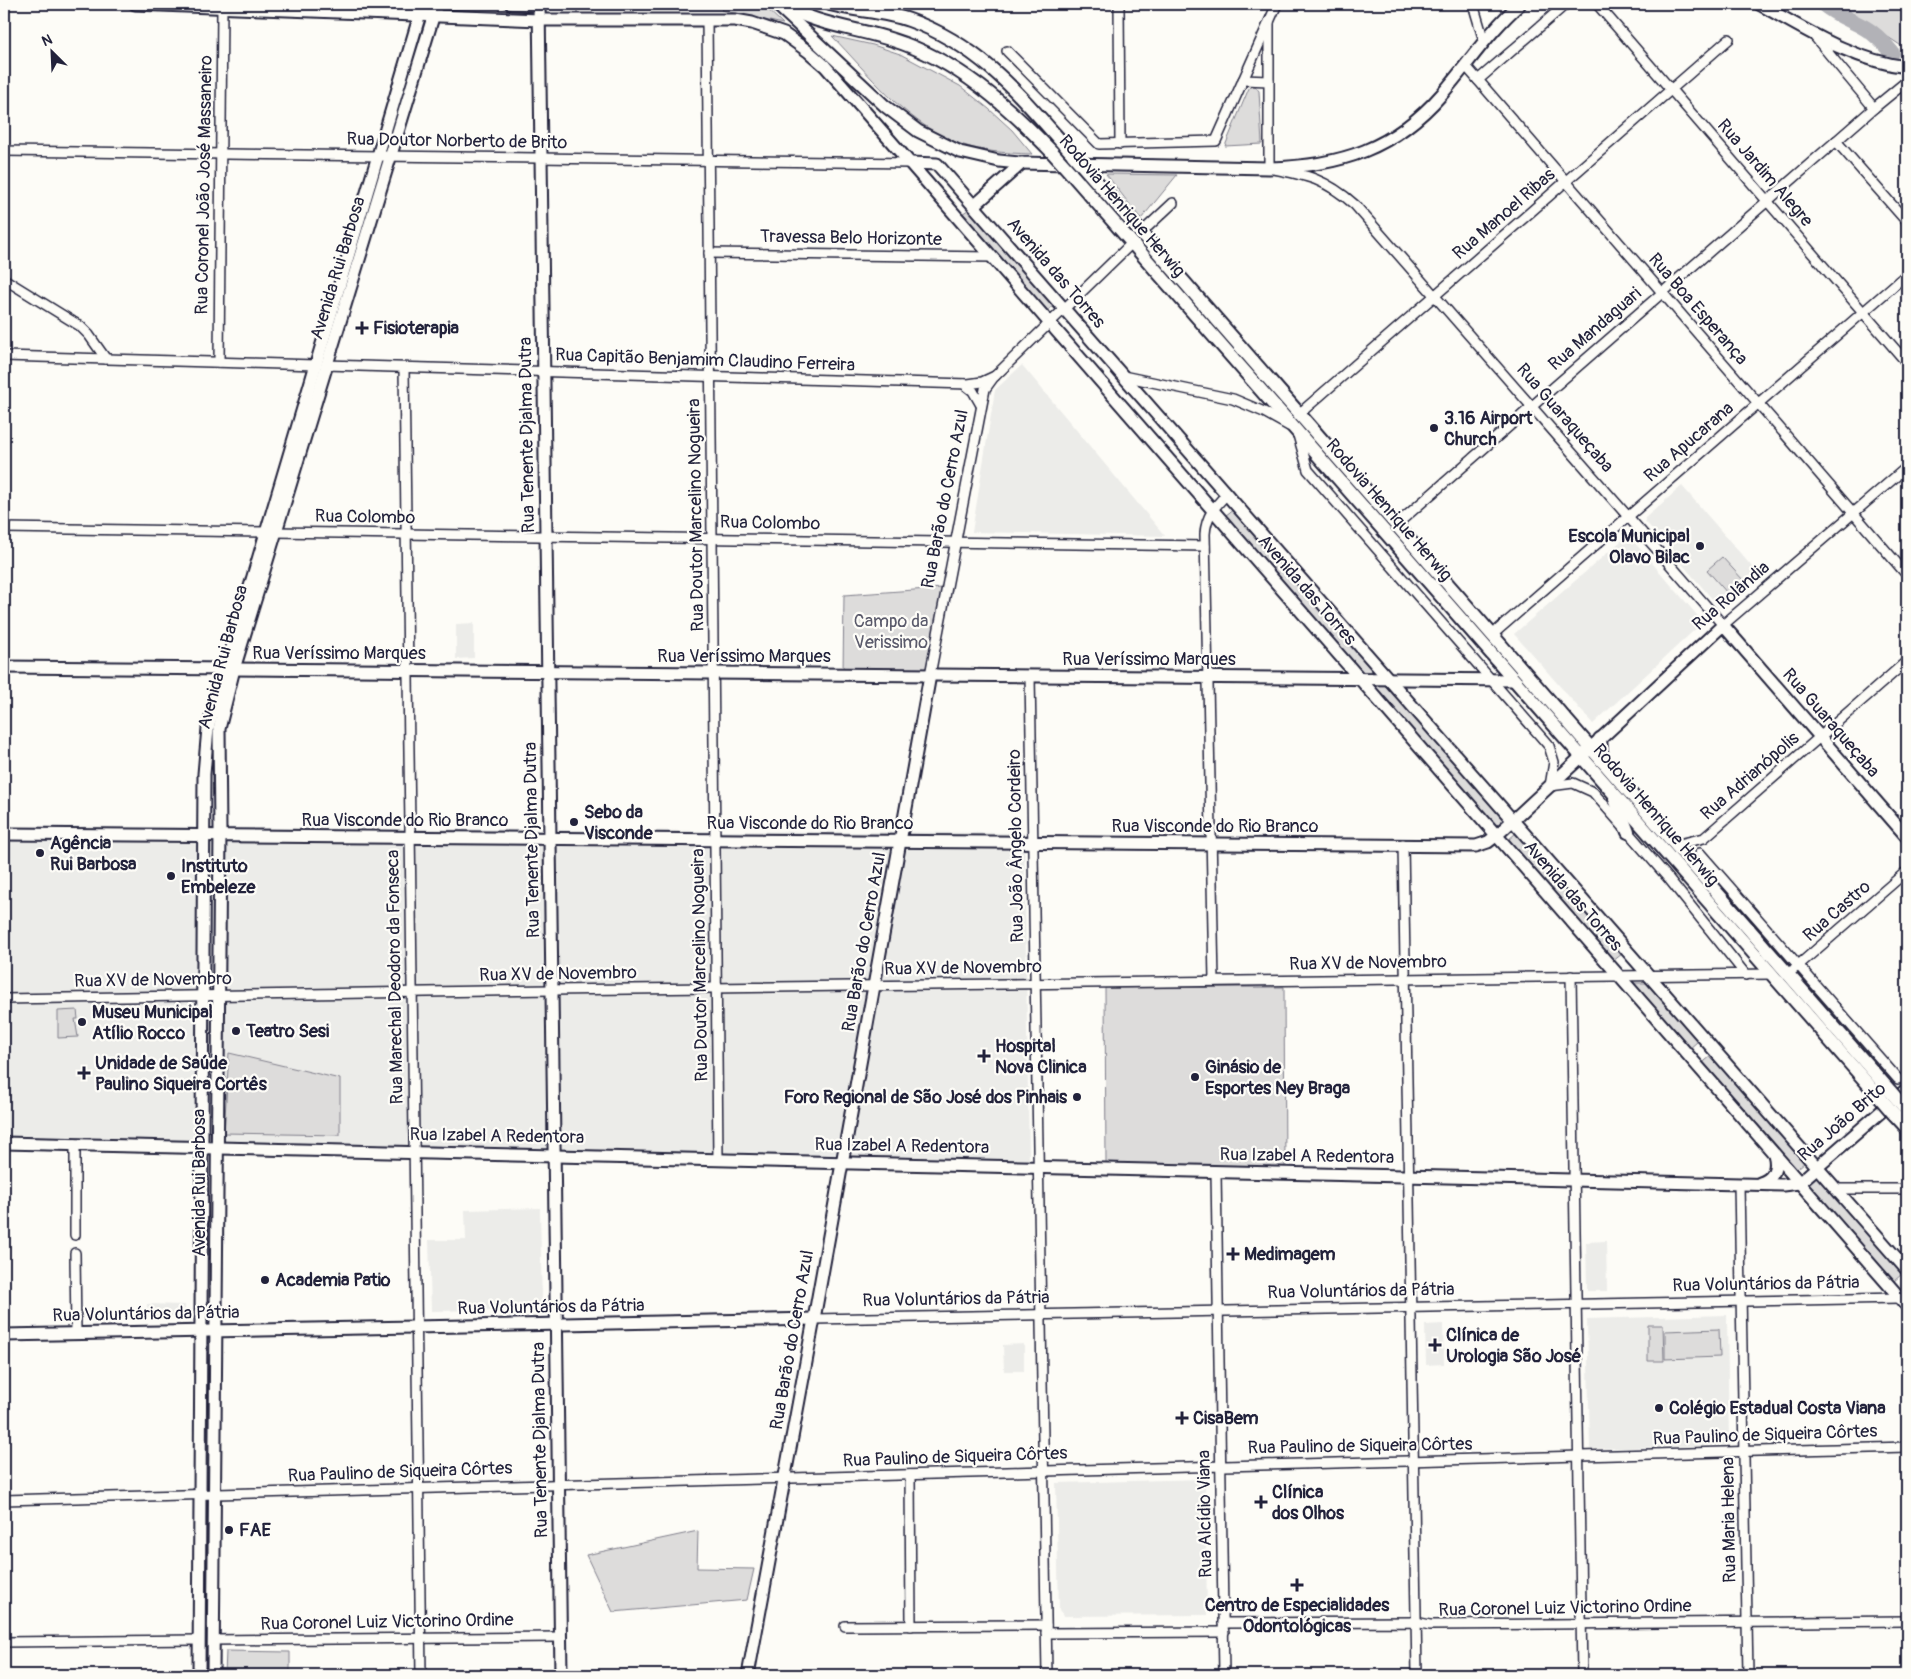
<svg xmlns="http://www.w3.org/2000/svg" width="1911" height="1679" font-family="Pangolin,sans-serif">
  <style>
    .built { fill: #ecece9 }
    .green { fill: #dddcdb; stroke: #807f8b }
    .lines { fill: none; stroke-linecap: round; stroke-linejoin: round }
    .river { stroke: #b2b2b7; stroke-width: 16 }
    .minor-casing { stroke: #22223b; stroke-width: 12 }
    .major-casing { stroke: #22223b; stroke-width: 15 }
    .highway-casing { stroke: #22223b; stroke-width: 16 }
    .minor { stroke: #fdfcf7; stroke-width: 9 }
    .major { stroke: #fdfcf7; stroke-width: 11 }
    .highway { stroke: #fdfcf7; stroke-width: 12 }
    .highway-bridge-casing { stroke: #22223b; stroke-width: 16; stroke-linecap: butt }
    .highway-bridge { stroke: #fdfcf7; stroke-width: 12 }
    .poi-dot { fill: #22223b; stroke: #fdfcf7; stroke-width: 2 }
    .labels { text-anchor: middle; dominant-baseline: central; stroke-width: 4.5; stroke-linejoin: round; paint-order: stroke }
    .street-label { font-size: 18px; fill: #22223b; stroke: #fdfcf7 }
    .poi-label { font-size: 18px; font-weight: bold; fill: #22223b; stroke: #fdfcf7; text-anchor: start }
    .park-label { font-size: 18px; fill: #5a5a6b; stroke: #fdfcf7 }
  </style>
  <rect width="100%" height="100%" fill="#fdfcf7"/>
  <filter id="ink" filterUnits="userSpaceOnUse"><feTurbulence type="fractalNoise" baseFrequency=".02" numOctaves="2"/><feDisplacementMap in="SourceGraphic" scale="10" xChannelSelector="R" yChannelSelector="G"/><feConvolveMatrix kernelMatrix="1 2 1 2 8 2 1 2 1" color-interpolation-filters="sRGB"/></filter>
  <g filter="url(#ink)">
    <g class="built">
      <path d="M 1022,365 L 1165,536 L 972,532 L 995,390 Z"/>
      <path d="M 1682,486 L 1760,576 L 1724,608 L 1720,608 L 1645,521 L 1645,518 Z"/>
      <path d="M 1628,535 L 1703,622 L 1593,724 L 1514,634 Z"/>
      <path d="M 474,623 L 474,658 L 456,659 L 456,624 Z"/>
      <path d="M 4,826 L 1024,833 L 1029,1161 L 4,1140 Z"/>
      <path d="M 540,1208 L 542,1309 L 431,1311 L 429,1240 L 466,1240 L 465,1210 Z"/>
      <path d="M 1606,1241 L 1607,1291 L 1587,1291 L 1586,1242 Z"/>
      <path d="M 147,1304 L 185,1305 L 185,1317 L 147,1316 Z"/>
      <path d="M 1727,1315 L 1729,1445 L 1590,1449 L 1587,1319 Z"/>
      <path d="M 1443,1324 L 1444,1364 L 1426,1365 L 1425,1325 Z"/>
      <path d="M 1024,1344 L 1024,1371 L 1004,1371 L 1003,1345 Z"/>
      <path d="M 1205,1479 L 1207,1615 L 1064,1616 L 1059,1610 L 1056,1483 Z"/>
    </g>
    <g class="green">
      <path d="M 728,4 L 762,4 L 783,24 L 721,10 Z"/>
      <path d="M 1838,4 L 1907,4 L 1907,57 L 1903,47 Z"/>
      <path d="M 832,36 L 873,45 L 900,54 L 960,86 L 989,109 L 1012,130 L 1032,154 C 1005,153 978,152 953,141 C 903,120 869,74 832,36 Z"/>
      <path d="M 1252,86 L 1255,86 L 1259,91 L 1262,144 L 1225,146 L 1249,88 Z"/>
      <path d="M 1106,174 L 1177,175 L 1141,219 Z"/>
      <path d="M 968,210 L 970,210 L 1055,304 L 1045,313 L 960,215 Z"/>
      <path d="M 1233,510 L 1375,671 L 1362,676 L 1226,515 Z"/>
      <path d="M 1722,557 L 1744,581 L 1728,594 L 1707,570 Z"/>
      <path d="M 942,588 L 927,671 L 843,672 L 844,595 Z"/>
      <path d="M 1387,684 L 1505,818 L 1495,827 L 1373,687 Z"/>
      <path d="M 1516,833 L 1622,954 L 1613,961 L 1508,840 Z"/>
      <path d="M 1630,983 L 1647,983 L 1698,1041 L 1688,1050 Z"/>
      <path d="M 1284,987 L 1285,1168 L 1106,1164 L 1105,988 Z"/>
      <path d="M 77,1010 L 78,1019 L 75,1019 L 78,1037 L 58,1038 L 58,1011 Z"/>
      <path d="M 229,1053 L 340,1079 L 340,1135 L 224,1133 Z"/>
      <path d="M 1711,1056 L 1804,1163 L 1793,1172 L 1700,1065 Z"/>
      <path d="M 1816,1175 L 1903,1273 L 1892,1283 L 1805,1182 Z"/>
      <path d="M 1648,1325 L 1663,1325 L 1664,1361 L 1648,1361 Z"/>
      <path d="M 1719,1329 L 1720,1357 L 1665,1359 L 1665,1331 Z"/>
      <path d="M 698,1531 L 697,1568 L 754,1569 L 747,1600 L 613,1612 L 586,1555 Z"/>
      <path d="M 226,1651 L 290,1652 L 290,1675 L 225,1675 Z"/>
    </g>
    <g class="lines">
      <path class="river" d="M 1823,4 C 1836,15 1851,20 1865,28 C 1876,34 1884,43 1892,53"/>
      <defs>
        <g id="minor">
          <path d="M 1119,4 L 1120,144"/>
          <path d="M 1473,4 L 1484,41"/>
          <path d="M 1597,4 L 1907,363"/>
          <path d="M 707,20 L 718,1159"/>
          <path d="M 1269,22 L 1269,168 C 1307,175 1326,179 1355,205 L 1723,625 L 1907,467"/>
          <path d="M 1815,37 L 1874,108"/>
          <path d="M 1007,51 L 1099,144 L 1216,141 L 1277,4"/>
          <path d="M 1465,65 L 1907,575"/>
          <path d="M 1243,80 L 1269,81"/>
          <path d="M 1478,80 L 1566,4"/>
          <path d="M 1836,141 L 1907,222"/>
          <path d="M 4,151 L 910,163"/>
          <path d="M 1141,233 L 1173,203"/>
          <path d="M 709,253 L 992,257"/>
          <path d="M 4,279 L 80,326 L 89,335 L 106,359"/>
          <path d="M 4,356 L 316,365"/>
          <path d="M 219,362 L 222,7"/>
          <path d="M 326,365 L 968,384 L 982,382 L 995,376"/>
          <path d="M 404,368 L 421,1675"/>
          <path d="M 1123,376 L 1233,399 L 1264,412 L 1289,426"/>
          <path d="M 964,384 L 973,391 L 981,405"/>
          <path d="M 1299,414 L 1729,39"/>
          <path d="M 1298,435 L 1308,470 L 1549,746 L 1554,762 L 1550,786 L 1573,783 L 1593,792 L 1669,879 L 1746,975"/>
          <path d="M 1396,525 L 1874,108 L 1907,81"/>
          <path d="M 4,528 L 266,532"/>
          <path d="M 275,532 L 1205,546"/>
          <path d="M 1492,635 L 1907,274"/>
          <path d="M 930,675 L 985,389 L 993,378 L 1132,243"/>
          <path d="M 1030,676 L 1047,1675"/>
          <path d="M 1403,844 L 1417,1675"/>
          <path d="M 1675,845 L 1704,838 L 1907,661"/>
          <path d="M 1700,853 L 1898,1079"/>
          <path d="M 1794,969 L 1907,871"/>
          <path d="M 1571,976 L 1582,1675"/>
          <path d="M 1214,981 L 1205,534 C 1206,516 1215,506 1227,494"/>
          <path d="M 4,999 L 551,990 L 1772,974"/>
          <path d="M 75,1144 L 75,1235"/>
          <path d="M 1216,1172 L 1224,1675"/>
          <path d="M 1739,1184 L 1748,1675"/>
          <path d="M 1836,1189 L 1907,1189"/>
          <path d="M 75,1253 L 76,1333"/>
          <path d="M 814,1319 L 1900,1298 L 1907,1293"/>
          <path d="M 910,1475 L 911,1626"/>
          <path d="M 4,1500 L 1907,1447"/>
          <path d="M 1223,1623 L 1416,1622 L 1430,1625 L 1907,1621"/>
          <path d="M 845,1626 L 1046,1625"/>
          <path d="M 1046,1633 L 1224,1632"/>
          <path d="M 213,1640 L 561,1637"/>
          <path d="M 4,1642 L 199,1640"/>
        </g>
        <g id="major">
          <path d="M 135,4 L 539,20 L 735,20 L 752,23 L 784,34 L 809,52 L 825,66 L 910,163 L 1907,1306"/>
          <path d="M 511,4 L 539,5"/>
          <path d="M 539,4 L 561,1675"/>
          <path d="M 776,4 L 885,106 L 918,131 L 960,152 L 999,161 L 1019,163 L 1269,168 C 1341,166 1394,149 1442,94 C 1468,64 1490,30 1520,4"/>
          <path d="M 1759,4 C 1805,29 1853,61 1907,67"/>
          <path d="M 910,163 L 937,164 L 1907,1270"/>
          <path d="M 974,206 L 1022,163"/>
          <path d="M 4,667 L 1515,680"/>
          <path d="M 4,834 L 1476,846 L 1488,842 L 1497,835 L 1723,625 L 1907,837"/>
          <path d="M 4,1143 L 1783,1185 L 1799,1183 L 1907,1089"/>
          <path d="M 1760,1183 C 1774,1179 1778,1168 1774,1154"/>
          <path d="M 4,1335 L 814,1319"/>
          <path d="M 199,1675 L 204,774 L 208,728 L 423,4"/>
          <path d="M 213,1675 L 220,830 L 219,729 L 234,669 L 437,4"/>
          <path d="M 748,1675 L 814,1319 L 930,675"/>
        </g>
        <g id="highway">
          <path d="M 782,4 C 815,25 857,28 893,40 C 957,60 1008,106 1053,153"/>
          <path d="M 830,4 C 856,11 884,11 909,20 C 983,46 1023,99 1073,155"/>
          <path d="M 1070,172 L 1882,1100"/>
          <path d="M 1089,173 L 1891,1092"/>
          <path d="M 1600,739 L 1602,761"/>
          <path d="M 1615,799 L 1628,832"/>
          <path d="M 1894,1114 L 1907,1128"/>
        </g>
      </defs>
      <use href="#minor" class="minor-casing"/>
      <use href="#major" class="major-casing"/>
      <use href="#highway" class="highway-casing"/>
      <use href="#minor" class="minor"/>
      <use href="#major" class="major"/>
      <use href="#highway" class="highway"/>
      <defs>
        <g id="highway-bridge">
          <path d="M 1053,153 L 1070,172"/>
          <path d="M 1073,155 L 1089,173"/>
          <path d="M 1891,1092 L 1903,1106"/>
          <path d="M 1882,1100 L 1894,1114"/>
        </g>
      </defs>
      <use href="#highway-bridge" class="highway-bridge-casing"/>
      <use href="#highway-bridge" class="highway-bridge"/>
    </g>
  </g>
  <g class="poi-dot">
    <path d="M359.5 320.5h5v5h5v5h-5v5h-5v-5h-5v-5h5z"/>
    <circle cx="1434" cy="428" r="5"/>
    <circle cx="1700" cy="546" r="5"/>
    <circle cx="574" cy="822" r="5"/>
    <circle cx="40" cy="853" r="5"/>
    <circle cx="171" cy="876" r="5"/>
    <circle cx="82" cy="1022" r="5"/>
    <circle cx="236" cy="1031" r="5"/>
    <path d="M981.5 1048.5h5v5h5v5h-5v5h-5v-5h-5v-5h5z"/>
    <path d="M81.5 1065.5h5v5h5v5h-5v5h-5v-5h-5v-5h5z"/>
    <circle cx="1195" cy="1077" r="5"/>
    <circle cx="1077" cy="1097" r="5"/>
    <path d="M1230.5 1246.5h5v5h5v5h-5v5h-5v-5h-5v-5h5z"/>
    <circle cx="265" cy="1280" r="5"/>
    <path d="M1432.5 1337.5h5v5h5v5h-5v5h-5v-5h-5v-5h5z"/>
    <circle cx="1659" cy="1408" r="5"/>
    <path d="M1179.5 1410.5h5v5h5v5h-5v5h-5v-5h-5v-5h5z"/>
    <path d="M1258.5 1494.5h5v5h5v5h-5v5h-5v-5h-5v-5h5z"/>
    <circle cx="229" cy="1530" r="5"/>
    <path d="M1294.5 1577.5h5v5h5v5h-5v5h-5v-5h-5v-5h5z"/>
  </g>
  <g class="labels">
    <g class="street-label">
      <text transform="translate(457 141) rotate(1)">Rua Doutor Norberto de Brito</text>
      <text transform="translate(1765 173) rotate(49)">Rua Jardim Alegre</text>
      <text transform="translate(204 185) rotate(-89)">Rua Coronel João José Massaneiro</text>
      <text transform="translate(1122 206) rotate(49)">Rodovia Henrique Herwig</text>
      <text transform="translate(1504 214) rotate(-41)">Rua Manoel Ribas</text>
      <text transform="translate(851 238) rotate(1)">Travessa Belo Horizonte</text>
      <text transform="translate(338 268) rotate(-73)">Avenida Rui Barbosa</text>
      <text transform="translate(1056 273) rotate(49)">Avenida das Torres</text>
      <text transform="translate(1698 309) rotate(49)">Rua Boa Esperança</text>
      <text transform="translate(1595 329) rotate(-41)">Rua Mandaguari</text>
      <text transform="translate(705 360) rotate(2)">Rua Capitão Benjamim Claudino Ferreira</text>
      <text transform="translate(1565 418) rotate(49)">Rua Guaraqueçaba</text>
      <text transform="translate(527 435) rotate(-91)">Rua Tenente Djalma Dutra</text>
      <text transform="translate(1689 442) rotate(-41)">Rua Apucarana</text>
      <text transform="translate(945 499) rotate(-79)">Rua Barão do Cerro Azul</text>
      <text transform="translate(1389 510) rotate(49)">Rodovia Henrique Herwig</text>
      <text transform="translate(696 515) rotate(-91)">Rua Doutor Marcelino Nogueira</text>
      <text transform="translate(365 517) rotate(1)">Rua Colombo</text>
      <text transform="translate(770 523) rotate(1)">Rua Colombo</text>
      <text transform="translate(1307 590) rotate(49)">Avenida das Torres</text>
      <text transform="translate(1731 596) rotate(-41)">Rua Rolândia</text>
      <text x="339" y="653">Rua Veríssimo Marques</text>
      <text x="744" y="656">Rua Veríssimo Marques</text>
      <text transform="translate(223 657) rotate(-75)">Avenida Rui Barbosa</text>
      <text x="1149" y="659">Rua Veríssimo Marques</text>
      <text transform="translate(1831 723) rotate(49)">Rua Guaraqueçaba</text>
      <text transform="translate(1750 776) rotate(-41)">Rua Adrianópolis</text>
      <text transform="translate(1656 815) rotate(49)">Rodovia Henrique Herwig</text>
      <text x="405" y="820">Rua Visconde do Rio Branco</text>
      <text x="810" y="823">Rua Visconde do Rio Branco</text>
      <text x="1215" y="826">Rua Visconde do Rio Branco</text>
      <text transform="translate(532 840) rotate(-91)">Rua Tenente Djalma Dutra</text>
      <text transform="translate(1016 846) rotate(-91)">Rua João Ângelo Cordeiro</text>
      <text transform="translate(1573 896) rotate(49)">Avenida das Torres</text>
      <text transform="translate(1837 911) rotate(-41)">Rua Castro</text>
      <text transform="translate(864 942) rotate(-80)">Rua Barão do Cerro Azul</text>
      <text transform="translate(1368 963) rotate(-1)">Rua XV de Novembro</text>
      <text transform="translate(700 965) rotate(-91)">Rua Doutor Marcelino Nogueira</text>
      <text transform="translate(963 968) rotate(-1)">Rua XV de Novembro</text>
      <text transform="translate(558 974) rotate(-1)">Rua XV de Novembro</text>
      <text transform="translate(395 977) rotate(-91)">Rua Marechal Deodoro da Fonseca</text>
      <text transform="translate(153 980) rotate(-1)">Rua XV de Novembro</text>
      <text transform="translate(1842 1122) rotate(-41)">Rua João Brito</text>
      <text transform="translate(497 1136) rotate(1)">Rua Izabel A Redentora</text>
      <text transform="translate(902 1146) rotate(1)">Rua Izabel A Redentora</text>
      <text transform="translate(1307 1156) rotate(1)">Rua Izabel A Redentora</text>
      <text transform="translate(199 1183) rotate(-90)">Avenida Rui Barbosa</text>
      <text transform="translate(1766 1284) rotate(-1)">Rua Voluntários da Pátria</text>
      <text transform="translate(1361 1291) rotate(-1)">Rua Voluntários da Pátria</text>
      <text transform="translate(956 1299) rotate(-1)">Rua Voluntários da Pátria</text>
      <text transform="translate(551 1307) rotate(-1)">Rua Voluntários da Pátria</text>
      <text transform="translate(146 1314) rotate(-1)">Rua Voluntários da Pátria</text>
      <text transform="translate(792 1340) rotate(-80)">Rua Barão do Cerro Azul</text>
      <text transform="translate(1765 1435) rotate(-2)">Rua Paulino de Siqueira Côrtes</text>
      <text transform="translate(540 1440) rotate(-91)">Rua Tenente Djalma Dutra</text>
      <text transform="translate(1360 1446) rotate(-1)">Rua Paulino de Siqueira Côrtes</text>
      <text transform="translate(955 1457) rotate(-2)">Rua Paulino de Siqueira Côrtes</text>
      <text transform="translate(400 1472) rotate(-2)">Rua Paulino de Siqueira Côrtes</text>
      <text transform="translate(1205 1514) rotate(-91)">Rua Alcídio Viana</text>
      <text transform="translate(1729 1520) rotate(-91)">Rua Maria Helena</text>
      <text transform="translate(1565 1608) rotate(-1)">Rua Coronel Luiz Victorino Ordine</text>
      <text transform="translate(387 1622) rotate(-1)">Rua Coronel Luiz Victorino Ordine</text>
    </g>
    <g class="poi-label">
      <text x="373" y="328">Fisioterapia</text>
      <text x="1444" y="418">3.16 Airport<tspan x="1444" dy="21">Church</tspan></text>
      <text x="1690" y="536" text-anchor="end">Escola Municipal<tspan x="1690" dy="21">Olavo Bilac</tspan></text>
      <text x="584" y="812">Sebo da<tspan x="584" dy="21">Visconde</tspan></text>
      <text x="50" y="843">Agência<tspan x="50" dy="21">Rui Barbosa</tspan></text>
      <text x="181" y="866">Instituto<tspan x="181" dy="21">Embeleze</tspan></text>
      <text x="92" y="1012">Museu Municipal<tspan x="92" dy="21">Atílio Rocco</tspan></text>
      <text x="246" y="1031">Teatro Sesi</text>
      <text x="995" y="1046">Hospital<tspan x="995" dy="21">Nova Clinica</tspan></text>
      <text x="95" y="1063">Unidade de Saúde<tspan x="95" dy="21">Paulino Siqueira Cortês</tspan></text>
      <text x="1205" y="1067">Ginásio de<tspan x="1205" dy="21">Esportes Ney Braga</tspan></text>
      <text x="1067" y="1097" text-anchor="end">Foro Regional de São José dos Pinhais</text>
      <text x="1244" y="1254">Medimagem</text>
      <text x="275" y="1280">Academia Patio</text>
      <text x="1446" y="1335">Clínica de<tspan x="1446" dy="21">Urologia São José</tspan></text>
      <text x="1669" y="1408">Colégio Estadual Costa Viana</text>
      <text x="1193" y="1418">CisaBem</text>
      <text x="1272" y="1492">Clínica<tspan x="1272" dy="21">dos Olhos</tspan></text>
      <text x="239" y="1530">FAE</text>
      <text x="1297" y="1605" text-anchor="middle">Centro de Especialidades<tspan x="1297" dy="21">Odontológicas</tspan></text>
    </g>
    <g class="park-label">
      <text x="891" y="621">Campo da<tspan x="891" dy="21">Verissimo</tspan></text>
    </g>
  </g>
  <rect width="1911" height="1679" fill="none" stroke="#fdfcf7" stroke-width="20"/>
  <rect x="10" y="10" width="1891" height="1659" fill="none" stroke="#22223b" stroke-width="2" filter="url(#ink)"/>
  <g transform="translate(52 52) rotate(336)" stroke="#fdfcf7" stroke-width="4" paint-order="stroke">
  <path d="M0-4L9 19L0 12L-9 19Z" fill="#22223b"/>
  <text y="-8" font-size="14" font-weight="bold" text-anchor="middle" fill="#22223b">N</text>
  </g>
</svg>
